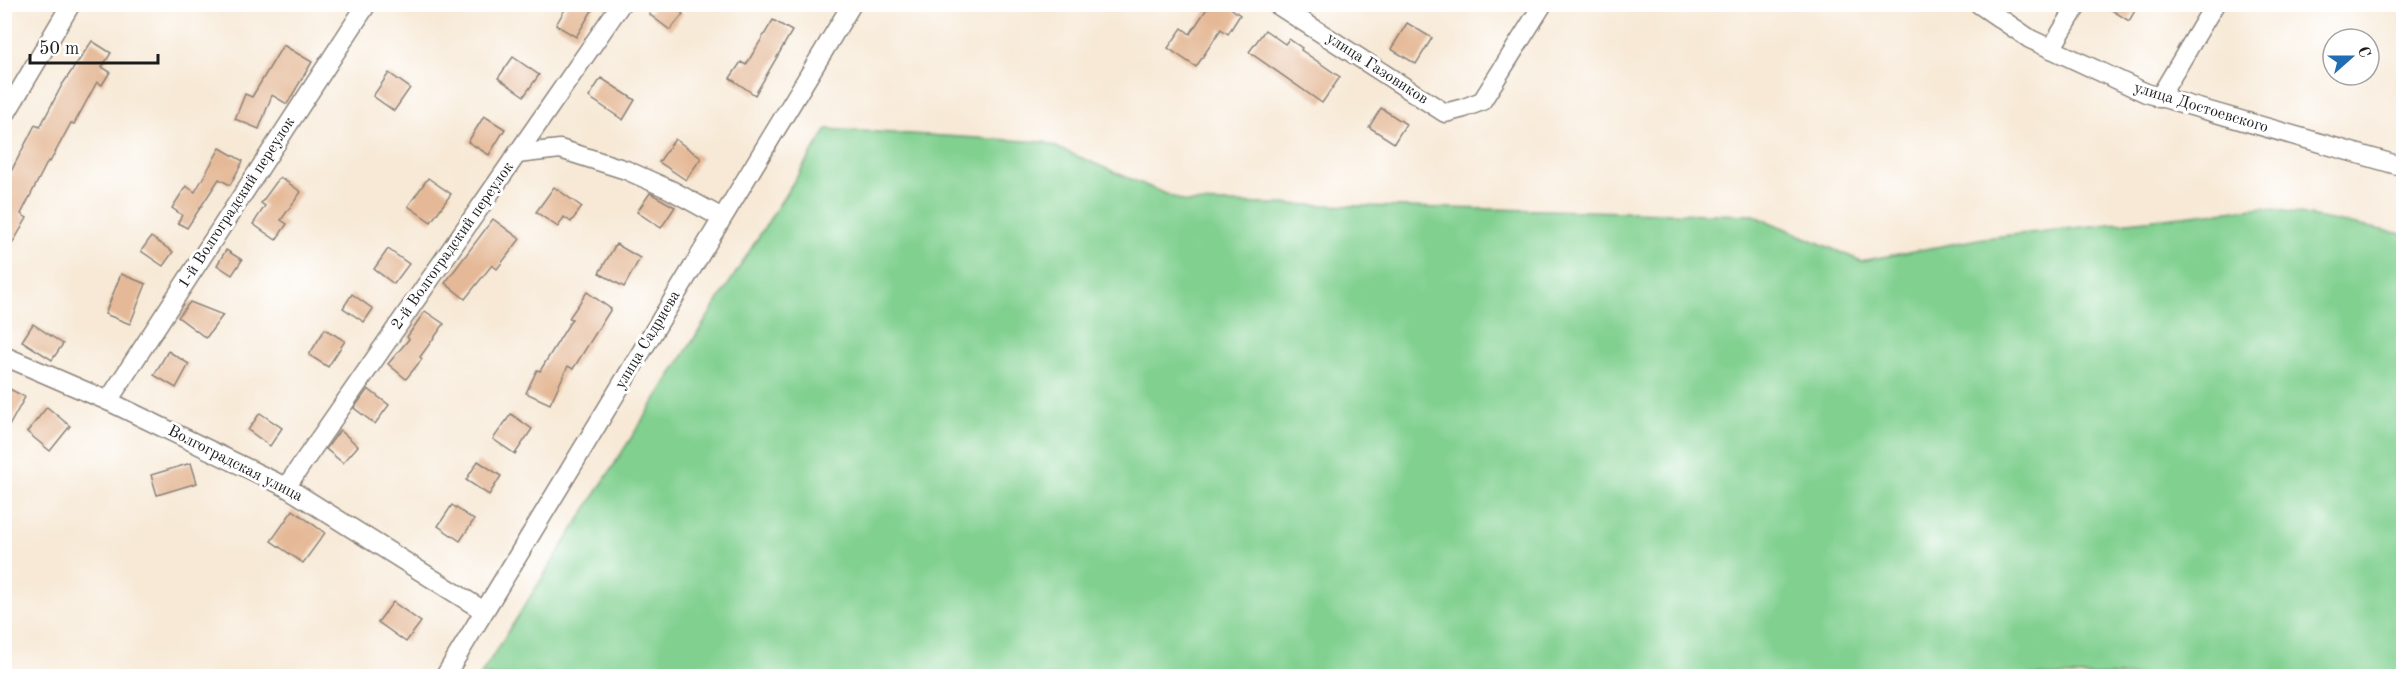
<svg xmlns="http://www.w3.org/2000/svg" width="2408" height="681" font-family="'Old Standard TT',serif">
  <style>
    .green { fill: #81d090; stroke: #4e7656; stroke-width: 1.5 }
    .building { fill: #e5b997 }
    .lines { fill: none; stroke-linecap: round; stroke-linejoin: round }
    .minor-casing { stroke: #8a8279; stroke-width: 21 }
    .minor { stroke: #fff; stroke-width: 18 }
    .labels { text-anchor: middle; dominant-baseline: central; stroke-width: 6; stroke-linejoin: round; paint-order: stroke }
    .street-label { font-size: 16px; fill: #1c1c1c; stroke: #fff }
  </style>
  <rect width="100%" height="100%" fill="#fff"/>
  <filter id="ink" filterUnits="userSpaceOnUse"><feTurbulence type="fractalNoise" baseFrequency=".0167" numOctaves="2"/><feDisplacementMap in="SourceGraphic" scale="12" xChannelSelector="R" yChannelSelector="G"/><feConvolveMatrix kernelMatrix="1 2 1 2 8 2 1 2 1" color-interpolation-filters="sRGB"/></filter>
  <filter id="wash" filterUnits="userSpaceOnUse"><feTurbulence type="fractalNoise" baseFrequency=".008" numOctaves="4" result="noise"/><feDisplacementMap in="SourceGraphic" scale="24" xChannelSelector="R" yChannelSelector="G"/><feGaussianBlur stdDeviation="1.35" result="paint"/><feColorMatrix in="noise" values="0 0 0 0 0 0 0 0 0 0 0 0 0 0 0 0 0 1.4 0 .05"/><feComposite in="paint" operator="in"/></filter>
  <g filter="url(#wash)">
    <rect width="100%" height="100%" fill="#f7e9d6"/>
    <path class="green" d="M 827,129 L 1044,142 L 1185,202 L 1753,215 L 1861,261 L 1984,238 L 2264,207 L 2403,234 L 2403,676 L 480,676 Z"/>
    <g id="blocks">
      <g class="building">
        <path d="M 568,4 L 596,4 L 576,37 L 556,25 Z"/>
        <path d="M 656,4 L 670,4 L 683,14 L 670,30 L 649,14 Z"/>
        <path d="M 1210,4 L 1225,4 L 1240,15 L 1228,34 L 1221,29 L 1196,67 L 1168,48 L 1182,28 L 1190,34 Z"/>
        <path d="M 2102,4 L 2139,4 L 2129,21 Z"/>
        <path d="M 773,20 L 792,31 L 755,95 L 730,78 L 741,62 L 746,65 Z"/>
        <path d="M 1407,23 L 1432,38 L 1416,64 L 1391,49 Z"/>
        <path d="M 1265,30 L 1285,44 L 1289,39 L 1302,48 L 1301,50 L 1340,77 L 1322,103 L 1249,52 Z"/>
        <path d="M 92,41 L 111,53 L 102,67 L 110,72 L 102,85 L 97,82 L 74,124 L 71,123 L 50,162 L 48,161 L 21,214 L 27,218 L 4,258 L 4,185 L 35,125 L 40,127 L 62,85 Z"/>
        <path d="M 283,45 L 312,62 L 287,104 L 272,95 L 259,129 L 235,119 L 245,94 L 252,97 Z"/>
        <path d="M 513,57 L 539,75 L 524,96 L 498,78 Z"/>
        <path d="M 389,73 L 410,88 L 394,111 L 373,96 Z"/>
        <path d="M 601,78 L 635,100 L 623,120 L 589,97 Z"/>
        <path d="M 1381,108 L 1406,124 L 1394,143 L 1369,127 Z"/>
        <path d="M 484,116 L 505,129 L 489,155 L 468,142 Z"/>
        <path d="M 675,139 L 701,158 L 686,180 L 659,162 Z"/>
        <path d="M 220,148 L 243,161 L 230,185 L 219,179 L 187,228 L 178,223 L 182,215 L 172,208 L 186,186 L 195,192 Z"/>
        <path d="M 280,177 L 301,192 L 281,220 L 287,224 L 276,240 L 253,224 L 265,206 L 261,203 Z"/>
        <path d="M 428,178 L 451,194 L 431,222 L 408,206 Z"/>
        <path d="M 554,187 L 582,207 L 571,222 L 564,217 L 558,227 L 536,212 Z"/>
        <path d="M 650,193 L 675,207 L 661,228 L 637,212 Z"/>
        <path d="M 493,219 L 520,239 L 497,269 L 492,265 L 465,299 L 445,283 Z"/>
        <path d="M 151,237 L 173,252 L 163,266 L 141,251 Z"/>
        <path d="M 616,244 L 640,258 L 624,287 L 599,273 Z"/>
        <path d="M 388,249 L 409,264 L 394,284 L 374,269 Z"/>
        <path d="M 226,250 L 242,260 L 232,275 L 217,265 Z"/>
        <path d="M 121,274 L 146,284 L 130,324 L 105,314 Z"/>
        <path d="M 587,292 L 611,309 L 573,369 L 568,366 L 550,404 L 526,393 L 537,370 L 540,371 L 572,319 L 569,318 Z"/>
        <path d="M 352,294 L 373,309 L 364,322 L 343,308 Z"/>
        <path d="M 190,302 L 223,315 L 206,338 L 178,317 Z"/>
        <path d="M 425,311 L 444,324 L 420,357 L 422,359 L 406,379 L 388,364 L 409,339 L 407,337 Z"/>
        <path d="M 33,324 L 63,344 L 52,360 L 22,341 Z"/>
        <path d="M 325,329 L 345,341 L 328,367 L 309,355 Z"/>
        <path d="M 168,351 L 189,364 L 176,388 L 154,375 Z"/>
        <path d="M 4,386 L 25,397 L 4,435 Z"/>
        <path d="M 368,389 L 389,405 L 375,424 L 354,408 Z"/>
        <path d="M 47,407 L 70,426 L 50,451 L 27,432 Z"/>
        <path d="M 260,413 L 282,428 L 270,446 L 248,430 Z"/>
        <path d="M 511,414 L 532,429 L 515,454 L 493,439 Z"/>
        <path d="M 340,430 L 358,446 L 343,463 L 326,449 Z"/>
        <path d="M 478,461 L 501,476 L 489,495 L 466,480 Z"/>
        <path d="M 191,463 L 197,483 L 157,495 L 151,475 Z"/>
        <path d="M 452,505 L 474,520 L 460,541 L 438,526 Z"/>
        <path d="M 293,510 L 325,533 L 303,563 L 271,541 Z"/>
        <path d="M 393,602 L 421,622 L 406,642 L 378,622 Z"/>
      </g>
    </g>
  </g>
  <g filter="url(#ink)">
    <use href="#blocks" fill-opacity="0" stroke="#8a8279" stroke-width="1.5"/>
    <g class="lines">
      <defs>
        <g id="minor">
          <path d="M 1276,4 L 1445,113 L 1464,108 L 1482,101 L 1543,4"/>
          <path d="M 1979,4 L 2030,39 L 2146,93 L 2404,167"/>
          <path d="M 2051,49 L 2078,4"/>
          <path d="M 2159,98 L 2215,4"/>
          <path d="M 4,117 L 71,4"/>
          <path d="M 517,154 L 560,149 L 626,170 L 671,190 L 722,218"/>
          <path d="M 4,356 L 108,401 L 286,487 L 484,611"/>
          <path d="M 108,401 L 367,4"/>
          <path d="M 286,487 L 621,4"/>
          <path d="M 445,676 L 852,4"/>
        </g>
      </defs>
      <use href="#minor" class="minor-casing"/>
      <use href="#minor" class="minor"/>
    </g>
  </g>
  <g class="labels">
    <g class="street-label">
      <text transform="translate(1377 69) rotate(33)">улица Газовиков</text>
      <text transform="translate(2201 108) rotate(17)">улица Достоевского</text>
      <text transform="translate(237 203) rotate(-57)">1-й Волгоградский переулок</text>
      <text transform="translate(453 246) rotate(-55)">2-й Волгоградский переулок</text>
      <text transform="translate(648 340) rotate(-59)">улица Садриева</text>
      <text transform="translate(235 464) rotate(27)">Волгоградская улица</text>
    </g>
  </g>
  <rect width="2408" height="681" fill="none" stroke="#fff" stroke-width="24"/>
  <g transform="translate(2351 57) rotate(69)"><circle r="28" fill="#ffffff" stroke="#a4a4a4" stroke-width="1.5"/>
  <path d="M0-4.5L10 22L0 15L-10 22Z" fill="#1f6fb2"/>
  <text y="-9" font-size="16" font-weight="bold" text-anchor="middle" fill="#1c1c1c">С</text>
  </g>
  <path d="M30 54v9h128v-9" fill="none" stroke="#1c1c1c" stroke-width="3"/>
  <text x="39" y="54" font-size="18" fill="#1c1c1c" stroke="#ffffff" stroke-width="4.5" paint-order="stroke">50 m</text>
</svg>
